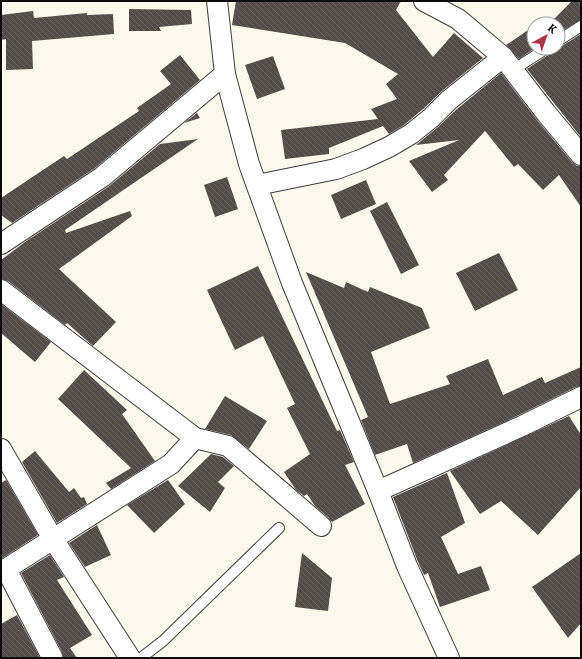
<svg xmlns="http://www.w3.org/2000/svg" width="582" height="659" font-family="Lora,serif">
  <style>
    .building { fill: url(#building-back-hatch) }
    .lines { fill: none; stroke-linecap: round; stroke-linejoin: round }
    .lane-casing { stroke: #3e3e3e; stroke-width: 12 }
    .street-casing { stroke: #3e3e3e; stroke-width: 22 }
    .lane { stroke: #fff; stroke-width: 10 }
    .street { stroke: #fff; stroke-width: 20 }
  </style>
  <defs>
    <pattern id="building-back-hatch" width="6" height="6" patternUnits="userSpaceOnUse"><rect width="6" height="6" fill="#534c49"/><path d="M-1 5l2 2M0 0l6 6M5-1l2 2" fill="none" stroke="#67615f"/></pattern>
  </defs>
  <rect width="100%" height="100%" fill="#fdf8ec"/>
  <g class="building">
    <path d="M 236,1 L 401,1 L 396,10 L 433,57 L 454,33 L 483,58 L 442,91 L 423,109 L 404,125 L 389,134 L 383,126 L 329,148 L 329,154 L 285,159 L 281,130 L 378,119 L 371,109 L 397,99 L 386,84 L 398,74 L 345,43 L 232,25 Z"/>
    <path d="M 572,1 L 581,1 L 581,20 L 558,33 L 558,24 L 549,24 Z"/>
    <path d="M 129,9 L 191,10 L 192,24 L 159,27 L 161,31 L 129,31 Z"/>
    <path d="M 33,11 L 34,18 L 87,13 L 87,15 L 113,14 L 114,34 L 32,41 L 33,69 L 6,70 L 6,39 L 1,40 L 1,15 Z"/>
    <path d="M 534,26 L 534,48 L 535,48 L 519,59 L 506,45 Z"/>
    <path d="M 581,34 L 581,137 L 527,69 L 551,53 L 553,48 L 562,46 Z"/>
    <path d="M 180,55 L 200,80 L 95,168 L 12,223 L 1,215 L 1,198 L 64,156 L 67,159 L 139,111 L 137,108 L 171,84 L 160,71 Z"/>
    <path d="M 273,56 L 285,89 L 257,99 L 245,65 Z"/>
    <path d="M 501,73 L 537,120 L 572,162 L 577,166 L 581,166 L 581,207 L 559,175 L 543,190 L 518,164 L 514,167 L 485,131 L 444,175 L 448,180 L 432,192 L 409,161 L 459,140 L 416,145 L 438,127 L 457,109 Z"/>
    <path d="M 197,113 L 200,118 L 184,123 Z"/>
    <path d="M 198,139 L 65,230 L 66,233 L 130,211 L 132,216 L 59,269 L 116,322 L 93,346 L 67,323 L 65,325 L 8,281 L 1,279 L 1,260 L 25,242 L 108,187 L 160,144 Z"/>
    <path d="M 227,177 L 238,209 L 215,217 L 204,185 Z"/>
    <path d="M 366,180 L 376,204 L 341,219 L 331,195 Z"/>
    <path d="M 387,202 L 419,265 L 401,274 L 370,211 Z"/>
    <path d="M 499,253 L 518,290 L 475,311 L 456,273 Z"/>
    <path d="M 258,266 L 337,431 L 340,430 L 354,462 L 345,465 L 365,504 L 332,522 L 328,517 L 315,506 L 307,494 L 304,496 L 296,490 L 284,472 L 310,454 L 287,408 L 295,404 L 263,336 L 235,350 L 207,290 Z"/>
    <path d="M 306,272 L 344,288 L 346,282 L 368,292 L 370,287 L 422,308 L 430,328 L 371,352 L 390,404 L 450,384 L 446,376 L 488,359 L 503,395 L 542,377 L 545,383 L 581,367 L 581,386 L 576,387 L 517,416 L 413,463 L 407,444 L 375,455 L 361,420 L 368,417 Z"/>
    <path d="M 1,304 L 51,342 L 35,362 L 1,333 Z"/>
    <path d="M 84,370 L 127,410 L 122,414 L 155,461 L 111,489 L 106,483 L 131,468 L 58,399 Z"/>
    <path d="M 225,396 L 267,421 L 249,449 L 231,435 L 205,429 Z"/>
    <path d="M 569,416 L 581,435 L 581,487 L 538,535 L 501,501 L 480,514 L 450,471 Z"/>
    <path d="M 35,451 L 69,492 L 74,488 L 81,498 L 84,497 L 87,504 L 57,523 L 22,462 Z"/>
    <path d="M 211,454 L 223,457 L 234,466 L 218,482 L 225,488 L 210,512 L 178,486 Z"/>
    <path d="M 447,473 L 465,523 L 441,537 L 458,574 L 481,566 L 490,590 L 440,607 L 428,573 L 424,575 L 418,562 L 393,497 Z"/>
    <path d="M 6,480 L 38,535 L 1,559 L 1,483 Z"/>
    <path d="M 168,480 L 185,504 L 154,533 L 127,505 Z"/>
    <path d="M 97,525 L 111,555 L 85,567 L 69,543 Z"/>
    <path d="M 302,553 L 332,578 L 328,611 L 295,607 Z"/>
    <path d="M 581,553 L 581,623 L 568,638 L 532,587 Z"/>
    <path d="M 50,555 L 64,577 L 57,580 L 92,635 L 70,648 L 77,658 L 63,658 L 62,652 L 21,573 Z"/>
    <path d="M 17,615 L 40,658 L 1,658 L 1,624 Z"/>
  </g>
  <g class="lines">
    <defs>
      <g id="lane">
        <path d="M 558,41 L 581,26"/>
        <path d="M 513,70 L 547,48"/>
        <path d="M 141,658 L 163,641 L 279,528"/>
      </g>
      <g id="street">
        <path d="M 217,1 L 225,74 L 249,164 L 292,283 L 378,491 L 407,566 L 449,658"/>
        <path d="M 424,1 L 458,19 L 503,57 L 546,113 L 581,155"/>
        <path d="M 257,185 L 336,169 L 363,159 L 389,147 L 411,134 L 431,118 L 449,100 L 503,57"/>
        <path d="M 1,244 L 102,177 L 225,74"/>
        <path d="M 1,290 L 195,438 L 228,446 L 321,526"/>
        <path d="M 1,449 L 53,539 L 130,658"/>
        <path d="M 378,491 L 522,426 L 581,397"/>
        <path d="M 51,658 L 52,657 L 6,569 L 171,464 L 195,438"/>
      </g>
    </defs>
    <use href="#lane" class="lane-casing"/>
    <use href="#street" class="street-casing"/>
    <use href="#lane" class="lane"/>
    <use href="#street" class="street"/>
  </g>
  <rect width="582" height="659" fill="none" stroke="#0b0b0b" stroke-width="4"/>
  <g transform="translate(546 36) rotate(40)"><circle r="19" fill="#ffffff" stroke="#9d9d9d"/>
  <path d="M0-3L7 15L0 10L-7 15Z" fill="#aa3546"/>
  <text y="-6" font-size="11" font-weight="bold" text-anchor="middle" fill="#0b0b0b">K</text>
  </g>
</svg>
